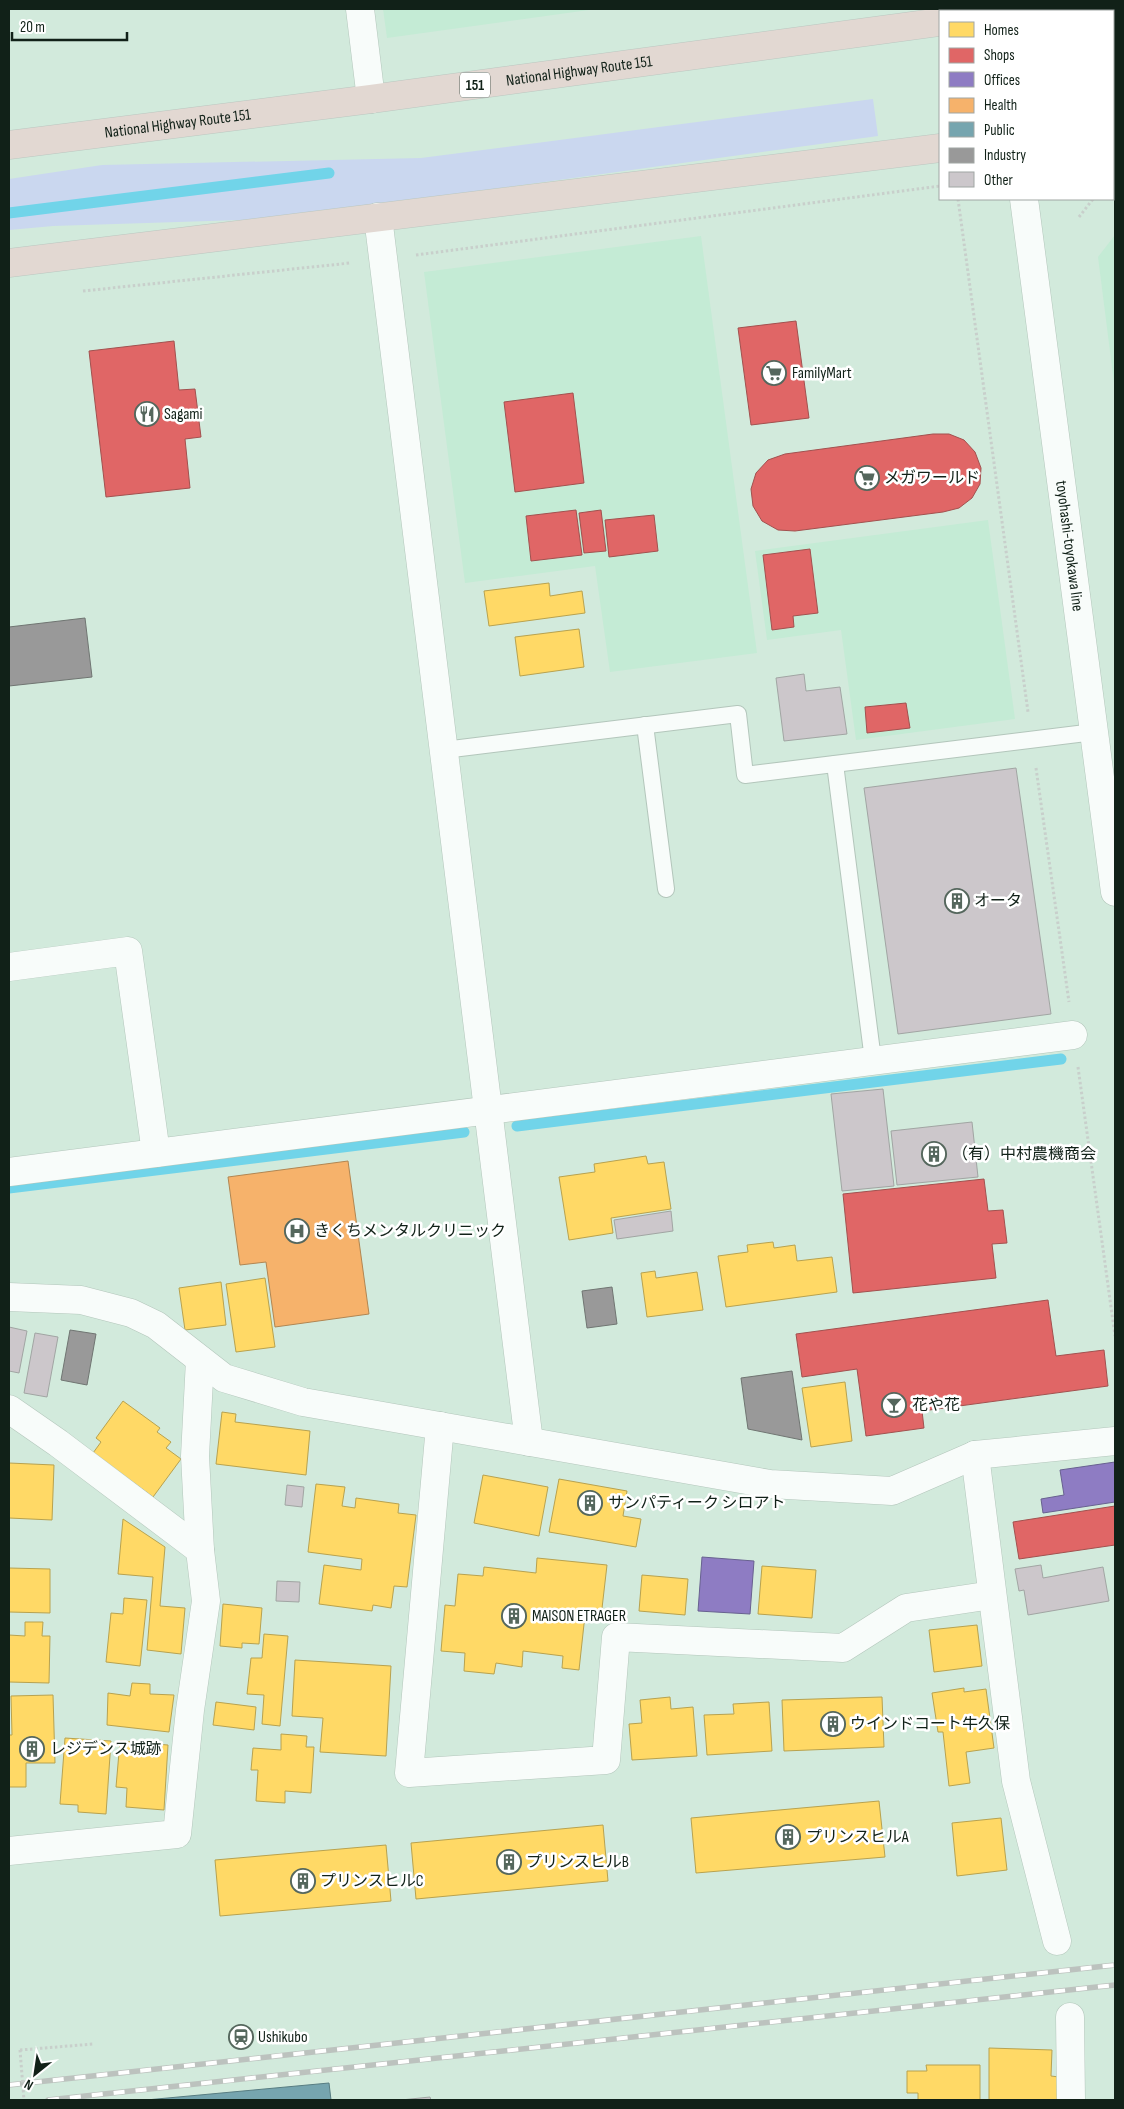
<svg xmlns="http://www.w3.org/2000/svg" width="1124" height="2109" font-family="'Sofia Sans Condensed','Noto Sans JP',sans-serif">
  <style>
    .built { fill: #c4ebd5 }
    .green { fill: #cad7ef }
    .homes { fill: #ffd966; stroke: #b8a24f }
    .shops { fill: #e06666; stroke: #a2514f }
    .offices { fill: #8e7cc3; stroke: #686190 }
    .health { fill: #f6b26b; stroke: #b18652 }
    .public { fill: #76a5af; stroke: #587d82 }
    .industry { fill: #999; stroke: #707572 }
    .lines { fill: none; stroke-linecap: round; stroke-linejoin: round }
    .stream { stroke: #71d4e9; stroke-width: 11 }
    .building { fill: #ccc7cb; stroke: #a1a5a3 }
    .lane-casing { stroke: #b3c6bb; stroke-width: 18 }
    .street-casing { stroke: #b3c6bb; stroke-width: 29 }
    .secondary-casing { stroke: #b3c6bb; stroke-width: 29 }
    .highway-casing { stroke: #bbc7c0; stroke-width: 29 }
    .path { stroke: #c8cfcb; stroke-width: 3; stroke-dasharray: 2.5 2.5; stroke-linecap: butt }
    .lane { stroke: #f8fcfa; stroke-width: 16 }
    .street { stroke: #f8fcfa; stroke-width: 28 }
    .secondary { stroke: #f8fcfa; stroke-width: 28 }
    .highway { stroke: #e2d8d2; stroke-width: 28 }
    .rail-casing { stroke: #bcc2be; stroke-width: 5.5 }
    .rail { stroke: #fff; stroke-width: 4; stroke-dasharray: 11; stroke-linecap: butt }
    .path-bridge { stroke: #c8cfcb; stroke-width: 3; stroke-dasharray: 2.5 2.5; stroke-linecap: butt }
    .labels { text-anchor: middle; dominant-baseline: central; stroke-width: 5; stroke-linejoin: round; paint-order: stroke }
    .shield { fill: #fff; stroke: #58645d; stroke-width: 1 }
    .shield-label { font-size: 15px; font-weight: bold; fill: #112118 }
    .street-label { font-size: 16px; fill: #112118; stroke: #fff }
    .poi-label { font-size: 16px; fill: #112118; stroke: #fff; text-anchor: start }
  </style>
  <rect width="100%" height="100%" fill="#d2eadc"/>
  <g class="built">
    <path d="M 383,9 L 596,9 L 387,38 Z"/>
    <path d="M 1115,235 L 1115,391 L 1098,257 Z"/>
    <path d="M 701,236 L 757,653 L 610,672 L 595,566 L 465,583 L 424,272 Z"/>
    <path d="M 988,520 L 1015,719 L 856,740 L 841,630 L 767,640 L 755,551 Z"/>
  </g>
  <path class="green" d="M 873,99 L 878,136 L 275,219 L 53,226 L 9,230 L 9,179 L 102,165 L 421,158 Z"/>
  <g class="homes">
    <path d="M 549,583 L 550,596 L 582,591 L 585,613 L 489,626 L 484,591 Z"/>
    <path d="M 579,629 L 584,667 L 520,676 L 515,637 Z"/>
    <path d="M 646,1156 L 648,1164 L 664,1162 L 671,1209 L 611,1218 L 613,1233 L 569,1240 L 559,1177 L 595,1172 L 594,1164 Z"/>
    <path d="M 773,1242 L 774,1248 L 795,1245 L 797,1261 L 832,1257 L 837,1292 L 726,1307 L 718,1256 L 748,1252 L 747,1245 Z"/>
    <path d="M 655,1271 L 656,1278 L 697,1272 L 703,1310 L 647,1317 L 641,1273 Z"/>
    <path d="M 265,1278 L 275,1347 L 236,1352 L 226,1284 Z"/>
    <path d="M 221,1282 L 226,1325 L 185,1330 L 179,1288 Z"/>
    <path d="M 845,1382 L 852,1441 L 811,1447 L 802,1388 Z"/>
    <path d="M 123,1401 L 160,1428 L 157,1432 L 171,1442 L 166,1448 L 181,1459 L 153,1497 L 93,1453 L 101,1442 L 96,1438 Z"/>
    <path d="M 222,1412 L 236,1414 L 235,1422 L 310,1431 L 306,1475 L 216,1464 Z"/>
    <path d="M 9,1463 L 54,1465 L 52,1520 L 9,1518 Z"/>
    <path d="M 483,1475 L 548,1487 L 539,1536 L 474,1523 Z"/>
    <path d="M 559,1479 L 627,1491 L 623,1516 L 641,1519 L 636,1547 L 549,1532 Z"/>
    <path d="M 316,1484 L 345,1487 L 342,1506 L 355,1508 L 356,1498 L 399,1504 L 398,1513 L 416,1515 L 407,1587 L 394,1586 L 391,1608 L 373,1605 L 372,1611 L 319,1604 L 324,1565 L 361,1570 L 362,1559 L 308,1552 Z"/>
    <path d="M 123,1519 L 165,1547 L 160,1606 L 185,1608 L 181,1654 L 147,1650 L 153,1577 L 118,1574 Z"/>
    <path d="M 537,1558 L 607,1565 L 601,1617 L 585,1615 L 579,1670 L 562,1668 L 563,1656 L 523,1651 L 522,1667 L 496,1663 L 494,1674 L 464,1671 L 465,1653 L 441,1651 L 445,1605 L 455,1606 L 458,1574 L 483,1576 L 484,1567 L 536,1573 Z"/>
    <path d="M 762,1566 L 816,1570 L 812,1618 L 758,1614 Z"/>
    <path d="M 9,1568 L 50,1569 L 50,1613 L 9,1612 Z"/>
    <path d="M 642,1575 L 688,1579 L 685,1615 L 639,1611 Z"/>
    <path d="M 124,1598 L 147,1600 L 140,1666 L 106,1662 L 111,1613 L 123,1614 Z"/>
    <path d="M 223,1604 L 262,1608 L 259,1644 L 242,1643 L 242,1648 L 220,1646 Z"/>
    <path d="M 25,1622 L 43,1622 L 42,1636 L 50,1636 L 49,1683 L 9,1682 L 9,1635 L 25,1636 Z"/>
    <path d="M 977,1625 L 982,1666 L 934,1672 L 929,1630 Z"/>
    <path d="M 264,1634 L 288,1636 L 280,1726 L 262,1724 L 264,1695 L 247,1694 L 251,1658 L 262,1658 Z"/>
    <path d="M 295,1660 L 391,1666 L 386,1756 L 320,1752 L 323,1718 L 292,1716 Z"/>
    <path d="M 132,1683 L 150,1684 L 150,1694 L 174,1695 L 169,1732 L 107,1725 L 108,1693 L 130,1696 Z"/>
    <path d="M 964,1688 L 964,1692 L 986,1689 L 994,1748 L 966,1752 L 970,1783 L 949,1786 L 943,1732 L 938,1732 L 932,1693 Z"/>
    <path d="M 53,1695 L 55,1763 L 26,1763 L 26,1787 L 9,1787 L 9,1735 L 12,1735 L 11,1696 Z"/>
    <path d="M 670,1697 L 671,1709 L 693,1707 L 697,1756 L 632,1760 L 629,1724 L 642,1723 L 640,1700 Z"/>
    <path d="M 882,1697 L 884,1747 L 784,1751 L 782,1700 Z"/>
    <path d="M 216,1702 L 256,1707 L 254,1730 L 213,1725 Z"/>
    <path d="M 769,1702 L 772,1751 L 707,1755 L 704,1715 L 734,1714 L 733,1704 Z"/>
    <path d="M 281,1734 L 307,1736 L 306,1747 L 314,1747 L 311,1793 L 285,1791 L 285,1803 L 256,1801 L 258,1770 L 251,1770 L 253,1748 L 281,1750 Z"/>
    <path d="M 65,1738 L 111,1741 L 106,1814 L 78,1812 L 78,1805 L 60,1804 Z"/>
    <path d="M 120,1741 L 168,1745 L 164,1810 L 126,1807 L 127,1788 L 116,1787 Z"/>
    <path d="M 879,1801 L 885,1857 L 696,1873 L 691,1818 Z"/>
    <path d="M 1001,1818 L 1007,1870 L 957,1876 L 952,1823 Z"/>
    <path d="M 603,1825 L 608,1881 L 416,1899 L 411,1843 Z"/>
    <path d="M 386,1845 L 391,1901 L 220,1916 L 215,1860 Z"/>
    <path d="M 989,2048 L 1052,2050 L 1051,2076 L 1059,2077 L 1058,2100 L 989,2100 Z"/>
    <path d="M 926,2065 L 980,2065 L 980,2100 L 918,2100 L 918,2093 L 907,2093 L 907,2071 L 927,2071 Z"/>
  </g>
  <g class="shops">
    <path d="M 796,321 L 809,418 L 751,425 L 738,328 Z"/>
    <path d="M 174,341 L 179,390 L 195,389 L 201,437 L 185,439 L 190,488 L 106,497 L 89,351 Z"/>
    <path d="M 573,393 L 584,483 L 515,492 L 504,402 Z"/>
    <path d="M 933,434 L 949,434 L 964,440 L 975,452 L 981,468 L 980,484 L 972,498 L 959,508 L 943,512 L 795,531 L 778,530 L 762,521 L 753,506 L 751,489 L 756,473 L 768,460 L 785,454 Z"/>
    <path d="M 576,510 L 582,555 L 531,561 L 526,516 Z"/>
    <path d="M 601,510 L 606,551 L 584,553 L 579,513 Z"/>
    <path d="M 654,515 L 658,551 L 609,557 L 605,520 Z"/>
    <path d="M 810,549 L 818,613 L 793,616 L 794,627 L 772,630 L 763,555 Z"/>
    <path d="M 906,703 L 910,728 L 867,733 L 865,707 Z"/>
    <path d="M 984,1179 L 988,1211 L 1003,1210 L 1007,1243 L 992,1244 L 996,1278 L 853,1293 L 843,1194 Z"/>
    <path d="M 1048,1300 L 1056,1356 L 1104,1350 L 1108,1386 L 922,1411 L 924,1428 L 866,1436 L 857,1369 L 802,1377 L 796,1334 Z"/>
    <path d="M 1115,1506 L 1115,1545 L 1019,1559 L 1013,1522 Z"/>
  </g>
  <g class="offices">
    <path d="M 1115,1462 L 1115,1502 L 1043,1513 L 1041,1499 L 1064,1495 L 1060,1470 Z"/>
    <path d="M 702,1557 L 754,1561 L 750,1614 L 698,1611 Z"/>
  </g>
  <path class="health" d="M 348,1161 L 369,1314 L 275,1327 L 266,1262 L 240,1265 L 228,1177 Z"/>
  <path class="public" d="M 329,2083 L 331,2100 L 146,2100 Z"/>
  <g class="industry">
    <path d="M 85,618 L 92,677 L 9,686 L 9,627 Z"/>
    <path d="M 612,1287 L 617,1324 L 587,1328 L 582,1291 Z"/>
    <path d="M 70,1330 L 96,1334 L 87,1385 L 61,1380 Z"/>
    <path d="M 792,1371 L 802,1440 L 748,1429 L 741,1378 Z"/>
  </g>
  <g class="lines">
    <g class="stream">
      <path d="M 9,213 L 329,173"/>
      <path d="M 517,1126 L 1061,1059"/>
      <path d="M 9,1188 L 464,1132"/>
    </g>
  </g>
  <g class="building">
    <path d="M 804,674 L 806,691 L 840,687 L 847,734 L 784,741 L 776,678 Z"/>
    <path d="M 1016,768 L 1051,1014 L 898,1034 L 864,788 Z"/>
    <path d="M 883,1089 L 894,1186 L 842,1191 L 831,1094 Z"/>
    <path d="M 972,1122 L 978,1177 L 897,1185 L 891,1131 Z"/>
    <path d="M 671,1211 L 673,1231 L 617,1239 L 614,1220 Z"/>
    <path d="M 9,1327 L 27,1331 L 19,1373 L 9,1371 Z"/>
    <path d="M 35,1333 L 58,1337 L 47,1397 L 24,1393 Z"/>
    <path d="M 287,1485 L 304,1487 L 302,1507 L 285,1505 Z"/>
    <path d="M 1041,1565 L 1043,1578 L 1103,1567 L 1109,1601 L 1028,1615 L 1024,1590 L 1019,1591 L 1015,1569 Z"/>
    <path d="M 277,1581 L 300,1582 L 299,1602 L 276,1601 Z"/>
    <path d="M 430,2097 L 431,2100 L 401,2100 Z"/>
  </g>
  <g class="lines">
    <defs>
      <g id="lane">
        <path d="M 645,725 L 666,889"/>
        <path d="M 444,750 L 738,714 L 745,775 L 1094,732"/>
        <path d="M 835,764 L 873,1060"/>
      </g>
      <g id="street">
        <path d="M 360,9 L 371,99"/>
        <path d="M 378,217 L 529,1442"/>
        <path d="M 9,967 L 128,951 L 156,1153"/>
        <path d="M 9,1172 L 1073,1035"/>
        <path d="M 9,1297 L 81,1300 L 131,1313 L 156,1325 L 224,1378 L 303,1402 L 770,1484 L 892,1491 L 975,1455 L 1115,1441"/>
        <path d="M 9,1409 L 58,1443 L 200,1550"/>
        <path d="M 440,1426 L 409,1773 L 606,1760 L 616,1637 L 843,1648 L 906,1608 L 992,1595"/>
        <path d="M 975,1455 L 1016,1781 L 1057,1941"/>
        <path d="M 9,1851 L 177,1834 L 190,1710 L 206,1601 L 200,1550 L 195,1456 L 200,1360"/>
        <path d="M 1070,2017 L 1071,2100"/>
      </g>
      <g id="secondary">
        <path d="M 999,9 L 1000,11"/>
        <path id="s1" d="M 1024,199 L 1115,892"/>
      </g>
      <g id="highway">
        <path d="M 1027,11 L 1048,9"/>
        <path d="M 1113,127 L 1115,126"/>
        <path id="s2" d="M 9,145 L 371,99 L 940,22"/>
        <path d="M 9,263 L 940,148"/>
      </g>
    </defs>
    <use href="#lane" class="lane-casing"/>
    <use href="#street" class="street-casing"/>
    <use href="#secondary" class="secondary-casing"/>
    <use href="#highway" class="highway-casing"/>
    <g class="path">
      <path d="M 1113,173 L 1115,173"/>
      <path d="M 958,199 L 1028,712"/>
      <path d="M 1079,217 L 1093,199"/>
      <path d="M 416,255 L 940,186"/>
      <path d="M 83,291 L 350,263"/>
      <path d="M 1036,768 L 1069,1002"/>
      <path d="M 1078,1067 L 1115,1336"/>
      <path d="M 20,2050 L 93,2044"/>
    </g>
    <use href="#lane" class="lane"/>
    <use href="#street" class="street"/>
    <use href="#secondary" class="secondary"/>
    <use href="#highway" class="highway"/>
    <defs>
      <g id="rail">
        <path d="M 9,2085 L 1115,1965"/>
        <path d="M 48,2100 L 1115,1985"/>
      </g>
    </defs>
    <use href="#rail" class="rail-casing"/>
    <use href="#rail" class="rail"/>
    <path class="path-bridge" d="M 20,2050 L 24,2100"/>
  </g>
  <defs>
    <symbol id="supermarket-ring" viewBox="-11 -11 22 22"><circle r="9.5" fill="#fff" stroke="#55675d" stroke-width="1.5"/><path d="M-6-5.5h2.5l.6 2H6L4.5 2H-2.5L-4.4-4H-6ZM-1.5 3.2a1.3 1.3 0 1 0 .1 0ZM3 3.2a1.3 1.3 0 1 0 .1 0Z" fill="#55675d"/></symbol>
    <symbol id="restaurant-ring" viewBox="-11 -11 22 22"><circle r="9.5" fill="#fff" stroke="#55675d" stroke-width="1.5"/><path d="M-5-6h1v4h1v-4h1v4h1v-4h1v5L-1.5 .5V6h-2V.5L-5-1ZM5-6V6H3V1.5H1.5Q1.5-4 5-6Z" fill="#55675d"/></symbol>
    <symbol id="building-ring" viewBox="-11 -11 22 22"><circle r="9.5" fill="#fff" stroke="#55675d" stroke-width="1.5"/><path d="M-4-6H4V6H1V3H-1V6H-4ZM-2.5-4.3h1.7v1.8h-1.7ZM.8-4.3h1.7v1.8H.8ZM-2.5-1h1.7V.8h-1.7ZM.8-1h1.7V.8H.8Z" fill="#55675d"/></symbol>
    <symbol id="hospital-ring" viewBox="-11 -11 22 22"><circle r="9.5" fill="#fff" stroke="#55675d" stroke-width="1.5"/><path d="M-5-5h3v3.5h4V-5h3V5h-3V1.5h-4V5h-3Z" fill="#55675d"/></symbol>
    <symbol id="bar-ring" viewBox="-11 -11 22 22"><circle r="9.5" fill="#fff" stroke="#55675d" stroke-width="1.5"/><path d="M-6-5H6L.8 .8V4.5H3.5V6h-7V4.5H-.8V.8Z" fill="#55675d"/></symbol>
    <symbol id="station-ring" viewBox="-11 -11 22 22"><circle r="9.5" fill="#fff" stroke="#55675d" stroke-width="1.5"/><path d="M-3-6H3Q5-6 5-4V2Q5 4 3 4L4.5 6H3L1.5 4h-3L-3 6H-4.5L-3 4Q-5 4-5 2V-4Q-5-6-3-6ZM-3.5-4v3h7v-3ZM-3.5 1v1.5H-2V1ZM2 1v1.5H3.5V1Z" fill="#55675d"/></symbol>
  </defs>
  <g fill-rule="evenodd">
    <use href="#supermarket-ring" x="760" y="359" width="28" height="28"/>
    <use href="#restaurant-ring" x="133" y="400" width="28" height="28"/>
    <use href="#supermarket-ring" x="853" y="464" width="28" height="28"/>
    <use href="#building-ring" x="943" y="887" width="28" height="28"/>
    <use href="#building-ring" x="920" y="1140" width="28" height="28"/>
    <use href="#hospital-ring" x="283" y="1217" width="28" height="28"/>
    <use href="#bar-ring" x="880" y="1391" width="28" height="28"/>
    <use href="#building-ring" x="576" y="1489" width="28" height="28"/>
    <use href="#building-ring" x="500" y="1602" width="28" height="28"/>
    <use href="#building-ring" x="819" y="1710" width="28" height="28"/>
    <use href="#building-ring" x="18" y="1735" width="28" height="28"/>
    <use href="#building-ring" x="774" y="1823" width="28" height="28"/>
    <use href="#building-ring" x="495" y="1848" width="28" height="28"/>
    <use href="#building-ring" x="289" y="1867" width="28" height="28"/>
    <use href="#station-ring" x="227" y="2023" width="28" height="28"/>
  </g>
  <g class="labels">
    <rect class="shield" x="460" y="72.5" width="30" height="25" rx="4"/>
    <g class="shield-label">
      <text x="475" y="85">151</text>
    </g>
    <g class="street-label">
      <text stroke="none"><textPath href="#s2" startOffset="575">National Highway Route 151</textPath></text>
      <text stroke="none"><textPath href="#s2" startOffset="170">National Highway Route 151</textPath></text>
      <text stroke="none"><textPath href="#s1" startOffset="350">toyohashi-toyokawa line</textPath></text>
    </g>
    <g class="poi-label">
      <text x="792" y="373">FamilyMart</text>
      <text x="164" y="414">Sagami</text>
      <text x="884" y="478">メガワールド</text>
      <text x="974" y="901">オータ</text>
      <text x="952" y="1154">（有）中村農機商会</text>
      <text x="314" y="1231">きくちメンタルクリニック</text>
      <text x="912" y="1405">花や花</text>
      <text x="608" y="1503">サンパティーク シロアト</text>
      <text x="532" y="1616">MAISON ETRAGER</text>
      <text x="850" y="1724">ウインドコート牛久保</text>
      <text x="50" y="1749">レジデンス城跡</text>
      <text x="806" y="1837">プリンスヒルA</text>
      <text x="526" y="1862">プリンスヒルB</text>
      <text x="320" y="1881">プリンスヒルC</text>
      <text x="258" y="2037">Ushikubo</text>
    </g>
  </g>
  <rect width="1124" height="2109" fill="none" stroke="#112118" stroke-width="20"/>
  <rect x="939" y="10" width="175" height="190" fill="#ffffff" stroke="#a0a6a3"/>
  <rect x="949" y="22" width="25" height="15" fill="#ffd966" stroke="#a0a6a3"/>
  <text x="984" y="35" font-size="15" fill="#112118">Homes</text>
  <rect x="949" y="48" width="25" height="15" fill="#e06666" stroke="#a0a6a3"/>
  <text x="984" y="60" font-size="15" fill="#112118">Shops</text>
  <rect x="949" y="72" width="25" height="15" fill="#8e7cc3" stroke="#a0a6a3"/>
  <text x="984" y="85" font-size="15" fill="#112118">Offices</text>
  <rect x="949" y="98" width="25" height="15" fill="#f6b26b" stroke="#a0a6a3"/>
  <text x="984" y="110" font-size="15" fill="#112118">Health</text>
  <rect x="949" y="122" width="25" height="15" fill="#76a5af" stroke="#a0a6a3"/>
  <text x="984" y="135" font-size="15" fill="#112118">Public</text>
  <rect x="949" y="148" width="25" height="15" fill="#999999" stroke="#a0a6a3"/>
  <text x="984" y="160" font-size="15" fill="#112118">Industry</text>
  <rect x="949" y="172" width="25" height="15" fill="#ccc7cb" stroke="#a0a6a3"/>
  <text x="984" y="185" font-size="15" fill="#112118">Other</text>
  <g transform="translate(35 2074) rotate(210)" stroke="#ffffff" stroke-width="4" paint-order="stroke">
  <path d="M0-4L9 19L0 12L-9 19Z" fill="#112118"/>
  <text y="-8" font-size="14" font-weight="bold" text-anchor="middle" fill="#112118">N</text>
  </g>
  <path d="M12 32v8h115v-8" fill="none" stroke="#112118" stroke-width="2.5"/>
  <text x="20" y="32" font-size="15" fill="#112118" stroke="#ffffff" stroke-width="4" paint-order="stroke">20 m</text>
</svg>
